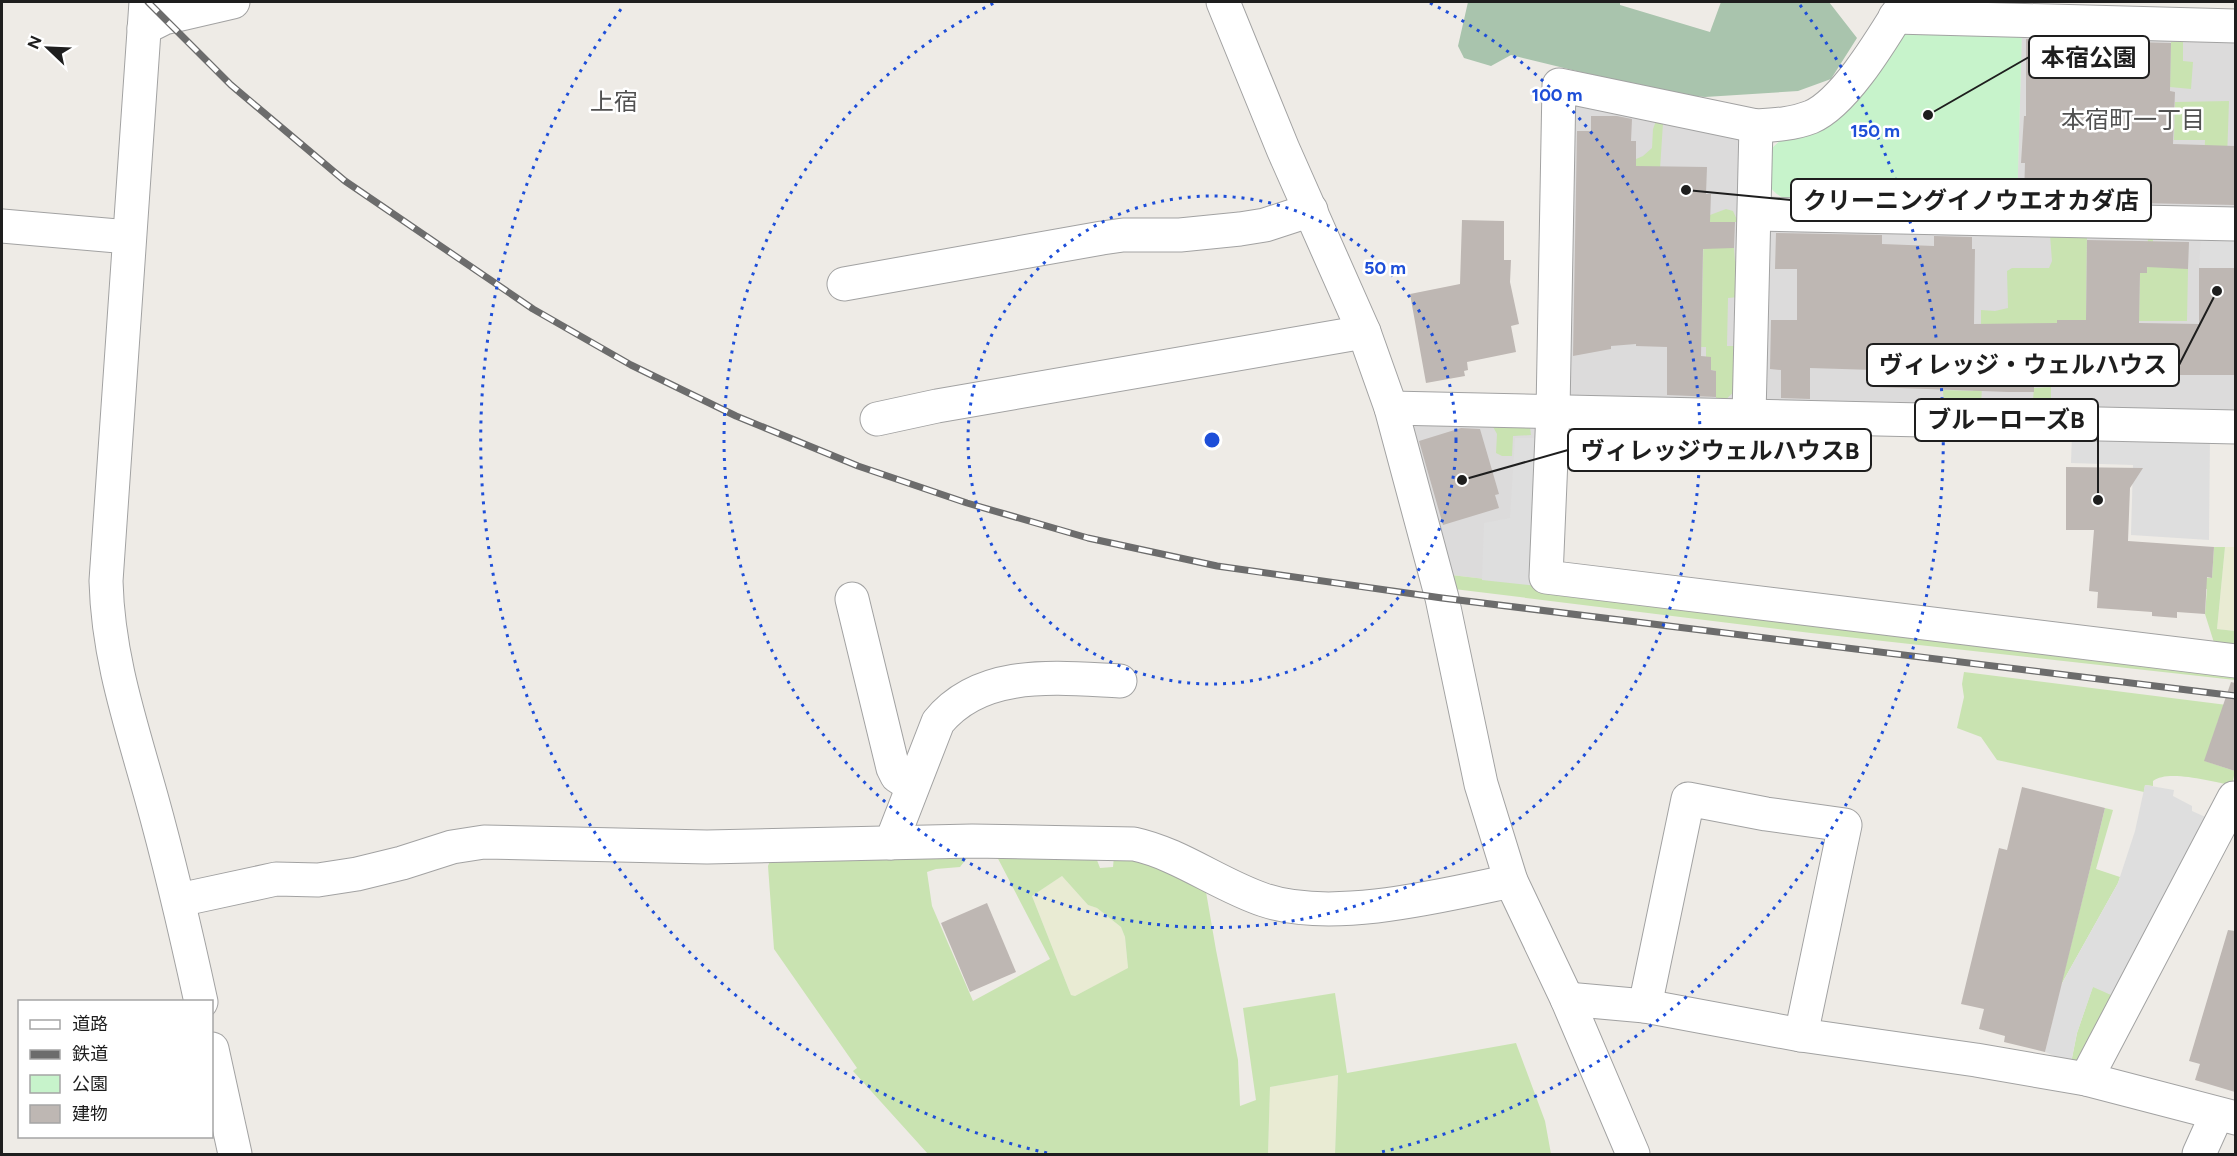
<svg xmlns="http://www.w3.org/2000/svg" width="2237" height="1156" font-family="Figtree,'Noto Sans JP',sans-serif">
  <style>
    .residential { fill: #dcdbdb }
    .farmland { fill: #e9ebd3 }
    .grass { fill: #c9e3b1; fill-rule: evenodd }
    .cemetery { fill: #a9c4ad }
    .park { fill: #c7f3cb }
    .parking { fill: #dedede }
    .building { fill: #beb7b3 }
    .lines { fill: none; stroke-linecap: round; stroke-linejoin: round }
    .minor-casing { stroke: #a2a2a2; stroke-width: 35 }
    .minor { stroke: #fff; stroke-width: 33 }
    .rail-casing { stroke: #6c6c6c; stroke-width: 7 }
    .rail { stroke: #fff; stroke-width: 4.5; stroke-dasharray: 14; stroke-linecap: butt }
    .ring { fill: none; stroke: #1d4ed8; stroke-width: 3; stroke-dasharray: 3 6 }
    .labels { text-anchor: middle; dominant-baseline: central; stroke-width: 5; stroke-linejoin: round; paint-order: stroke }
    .neighbourhood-label { font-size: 24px; fill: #515151; stroke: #fff }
    .centre { fill: #1d4ed8; stroke: #fff; stroke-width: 3 }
    .ring-label { font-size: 18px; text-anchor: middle; font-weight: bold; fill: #1d4ed8; stroke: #fff; stroke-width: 5; stroke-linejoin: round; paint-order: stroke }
    .leader { fill: none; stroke: #1e1e1e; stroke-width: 2 }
    .callout-dot { fill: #1e1e1e; stroke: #fff; stroke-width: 2 }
    .callout { fill: #fff; stroke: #1e1e1e; stroke-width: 2 }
    .callout-label { font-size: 24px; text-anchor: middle; font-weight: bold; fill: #1e1e1e }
  </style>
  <rect width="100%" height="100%" fill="#eeebe6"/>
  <path class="residential" d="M 2022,20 L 2235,26 L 2235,427 L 1553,411 L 1545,586 L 1451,575 L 1391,408 L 1553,411 L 1559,85 L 1756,126 L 1755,214 L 2017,208 Z"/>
  <g class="farmland">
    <path d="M 2225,547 L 2235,547 L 2235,631 L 2217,629 Z"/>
    <path d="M 1062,876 L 1088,905 L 1097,908 L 1121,927 L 1125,937 L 1128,969 L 1075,996 L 1071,995 L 1032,896 Z"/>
    <path d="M 1338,1075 L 1335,1154 L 1268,1154 L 1270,1087 Z"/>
  </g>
  <g class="grass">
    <path d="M 2171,42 L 2183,42 L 2183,61 L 2193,62 L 2191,89 L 2170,87 Z"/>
    <path d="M 2229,101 L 2226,188 L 2203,189 L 2205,140 L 2174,140 L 2175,102 Z"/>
    <path d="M 1656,121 L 1663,123 L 1658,200 L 1636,198 L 1636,159 L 1643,156 L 1652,148 L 1653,129 Z"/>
    <path d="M 1726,209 L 1733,211 L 1738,222 L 1716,222 L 1716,248 L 1734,248 L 1735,261 L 1742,266 L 1739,297 L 1728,298 L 1727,346 L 1740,346 L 1740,386 L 1720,405 L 1716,406 L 1716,371 L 1711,370 L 1706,357 L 1706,347 L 1701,347 L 1704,222 L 1710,215 Z"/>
    <path d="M 2087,234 L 2086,320 L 2057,320 L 2057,333 L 1981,343 L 1981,310 L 1995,311 L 2008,308 L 2007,271 L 2012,268 L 2049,268 L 2052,261 L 2050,235 Z"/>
    <path d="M 2148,235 L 2153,235 L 2153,249 L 2188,269 L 2187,321 L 2139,321 L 2140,273 L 2147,273 Z"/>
    <path d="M 1982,386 L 1981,407 L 1944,407 L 1943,390 L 1973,391 L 1974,387 Z"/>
    <path d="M 2051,387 L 2051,408 L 2006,408 L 2006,400 L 2033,400 L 2034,388 Z"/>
    <path d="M 1529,419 L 1531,435 L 1513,436 L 1512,456 L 1502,456 L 1496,453 L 1497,434 L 1492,425 Z"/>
    <path d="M 2214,547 L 2225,547 L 2217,629 L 2235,631 L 2235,653 L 2216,649 L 2205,614 L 2207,589 L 2186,588 L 2187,576 L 2212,578 Z"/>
    <path d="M 1451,575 L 2235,667 L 2235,680 L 1811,633 L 1454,589 Z"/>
    <path d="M 1964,672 L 2235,706 L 2235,727 L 2218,721 L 2205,761 L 2235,771 L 2232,785 C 2212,782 2168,769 2153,781 L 2153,786 L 2145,785 L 2144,792 L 1997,760 L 1981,737 L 1957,728 L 1964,697 L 1962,684 Z"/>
    <path d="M 2105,808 L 2113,810 L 2096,869 L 2120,877 L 2118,883 L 2061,985 Z"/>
    <path d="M 968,846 L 967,858 L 960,867 L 936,869 L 927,872 L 932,906 L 973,1001 L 1050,959 L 993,849 L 1095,855 L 1100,868 L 1113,867 L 1114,856 L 1120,852 L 1205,886 L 1216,950 L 1238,1060 L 1240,1106 L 1256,1100 L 1243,1008 L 1335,993 L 1347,1073 L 1516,1043 L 1545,1121 L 1551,1154 L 1335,1154 L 1338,1075 L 1270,1087 L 1268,1154 L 928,1154 L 853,1071 L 857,1068 L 774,949 L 768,866 L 770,861 ZM 1062,876 L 1088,905 L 1097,908 L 1121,927 L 1125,937 L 1128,968 L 1075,996 L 1071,995 L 1032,896 Z"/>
    <path d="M 2093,986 L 2118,998 L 2083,1064 L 2071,1063 L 2077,1033 Z"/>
  </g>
  <path class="cemetery" d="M 1468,2 L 1620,2 L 1620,5 L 1710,32 L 1721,2 L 1829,2 L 1857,38 L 1831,79 L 1798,91 L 1705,97 L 1671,94 L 1511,55 L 1491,66 L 1464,58 L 1458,46 Z"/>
  <path class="park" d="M 1909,29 L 2022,31 L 2017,208 L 1788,201 C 1782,197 1773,193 1770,186 C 1766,176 1769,157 1772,148 L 1892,41 Z"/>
  <g class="parking">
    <path d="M 2201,235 L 2235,235 L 2235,268 L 2199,268 Z"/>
    <path d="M 2072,432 L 2210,436 L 2209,540 L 2131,535 L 2133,465 L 2071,463 Z"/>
    <path d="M 1515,438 L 1543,438 L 1538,586 L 1482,580 L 1484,523 L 1510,518 Z"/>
    <path d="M 2145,785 L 2174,790 L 2173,796 L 2192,806 L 2192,811 L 2212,820 L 2118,998 L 2093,987 L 2077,1033 L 2071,1063 L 2045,1052 L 2061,985 L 2118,883 L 2135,831 Z"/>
  </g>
  <g class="building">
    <path d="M 2026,39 L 2171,43 L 2170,91 L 2175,92 L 2173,144 L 2235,146 L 2235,205 L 2088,202 L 2088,199 L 2024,196 L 2025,163 L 2021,163 L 2024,116 L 2026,116 Z"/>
    <path d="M 1591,116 L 1617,116 L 1632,119 L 1631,141 L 1636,141 L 1636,166 L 1707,167 L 1706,194 L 1711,194 L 1710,222 L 1735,222 L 1734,248 L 1703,249 L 1701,356 L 1711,357 L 1711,370 L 1716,371 L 1716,397 L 1667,395 L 1667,347 L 1636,346 L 1636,344 L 1611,346 L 1611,349 L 1573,356 L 1577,131 L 1591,131 Z"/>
    <path d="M 1462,220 L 1504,221 L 1504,260 L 1511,260 L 1510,282 L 1519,324 L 1511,326 L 1516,352 L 1467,362 L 1468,370 L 1464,371 L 1465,376 L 1426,383 L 1410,294 L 1460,284 Z"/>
    <path d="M 1776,233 L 1882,235 L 1882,244 L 1934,246 L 1934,236 L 1972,237 L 1972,249 L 1975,249 L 1974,324 L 2057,323 L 2057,320 L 2086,320 L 2087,240 L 2189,242 L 2188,269 L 2147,267 L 2147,273 L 2140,273 L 2139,323 L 2199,324 L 2199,268 L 2235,268 L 2235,375 L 2128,375 L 2128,384 L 2034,382 L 2034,392 L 2008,392 L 1873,387 L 1874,370 L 1810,368 L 1810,399 L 1781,398 L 1781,370 L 1770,369 L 1771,320 L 1797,320 L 1797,269 L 1775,269 Z"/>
    <path d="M 1461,428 L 1480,429 L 1499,494 L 1495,495 L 1499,508 L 1443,525 L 1419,441 Z"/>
    <path d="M 2066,467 L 2143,468 L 2130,488 L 2128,541 L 2214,547 L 2212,578 L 2207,577 L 2205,614 L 2177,612 L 2177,618 L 2152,616 L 2152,612 L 2097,608 L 2098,592 L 2089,591 L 2094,530 L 2066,530 Z"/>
    <path d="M 2231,682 L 2235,683 L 2235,771 L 2204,761 Z"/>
    <path d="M 2022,787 L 2105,808 L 2045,1052 L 2004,1042 L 2005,1036 L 1979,1029 L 1984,1009 L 1961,1004 L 1999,848 L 2007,850 Z"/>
    <path d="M 987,903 L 1016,972 L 970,992 L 941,923 Z"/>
    <path d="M 2228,930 L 2235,931 L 2235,1092 L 2195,1080 L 2200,1064 L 2189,1061 Z"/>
  </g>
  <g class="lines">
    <defs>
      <g id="minor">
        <path d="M 146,2 L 106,581 C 108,658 131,724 151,796 C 170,864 186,933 201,1002"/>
        <path d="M 1223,2 L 1283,149 L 1364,332 L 1391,408 L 1442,598 L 1481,784 L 1511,881 L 1567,999 L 1633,1154"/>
        <path d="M 1905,2 C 1885,34 1846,102 1811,117 C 1793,124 1775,125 1756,126 L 1559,85 L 1553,411 L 1546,577 L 2236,661"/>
        <path d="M 1895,17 L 2236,26"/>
        <path d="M 144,28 L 164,18 L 233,2"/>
        <path d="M 1755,214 L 2236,224"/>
        <path d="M 2,226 L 129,237"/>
        <path d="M 844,284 L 1102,238 L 1123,235 L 1180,235 L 1240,229 L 1265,225 L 1311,210"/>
        <path d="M 1391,408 L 2236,427"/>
        <path d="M 1749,415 L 1756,126"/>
        <path d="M 877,419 L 937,406 L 1364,332"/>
        <path d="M 852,599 L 893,768 L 897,776 L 912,786"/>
        <path d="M 891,843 L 938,722 C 982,668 1058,678 1120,681"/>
        <path d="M 179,900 L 276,879 L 318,880 L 357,874 L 402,863 L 452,847 L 484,842 L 707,847 L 972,841 L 1134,844 C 1180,854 1219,885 1264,900 C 1332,923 1441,896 1511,881"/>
        <path d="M 1567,999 L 1645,1006 L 1801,1035 L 1976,1060 L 2086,1079 L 2236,1118"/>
        <path d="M 1645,1006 L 1688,799 L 1766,814 L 1845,825 L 1801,1035"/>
        <path d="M 212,1049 L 235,1154"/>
        <path d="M 2086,1079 L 2234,798 L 2236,798"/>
        <path d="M 2199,1154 L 2217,1114"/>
      </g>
    </defs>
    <use href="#minor" class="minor-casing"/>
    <use href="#minor" class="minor"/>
    <defs>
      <path id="rail" d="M 148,2 L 231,85 L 345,181 L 533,309 L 631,365 L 736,416 L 858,466 L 967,503 L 1088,538 L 1217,566 L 1442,598 L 2236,696"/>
    </defs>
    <use href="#rail" class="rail-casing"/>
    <use href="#rail" class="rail"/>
  </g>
  <g class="ring">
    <circle cx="1212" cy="440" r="244"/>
    <path d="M1430 3A488 488 0 1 1 994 3"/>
    <path d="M1047 1153A732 732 0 0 1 624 5M1800 5A732 732 0 0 1 1377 1153"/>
  </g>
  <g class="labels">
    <g class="neighbourhood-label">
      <text x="614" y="101">上宿</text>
      <text x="2133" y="119">本宿町一丁目</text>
    </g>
  </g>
  <circle cx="1212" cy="440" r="9" class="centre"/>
  <g class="ring-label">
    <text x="1557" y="101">100 m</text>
    <text x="1875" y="137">150 m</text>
    <text x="1385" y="274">50 m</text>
  </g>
  <path class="leader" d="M1928 115L2029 57M1686 190L1791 200M2217 291L2179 365M2098 500L2098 420M1462 480L1568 450"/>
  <g class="callout-dot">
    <circle cx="1928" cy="115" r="6"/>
    <circle cx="1686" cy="190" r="6"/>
    <circle cx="2217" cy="291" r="6"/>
    <circle cx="2098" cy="500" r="6"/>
    <circle cx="1462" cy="480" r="6"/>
  </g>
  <g class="callout">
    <rect x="2029" y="36" width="120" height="42" rx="6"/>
    <rect x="1791" y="179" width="360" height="42" rx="6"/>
    <rect x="1867" y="344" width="312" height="42" rx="6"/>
    <rect x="1915" y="399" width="183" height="42" rx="6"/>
    <rect x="1568" y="429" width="303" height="42" rx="6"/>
  </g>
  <g class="callout-label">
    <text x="2089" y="66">本宿公園</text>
    <text x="1971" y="209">クリーニングイノウエオカダ店</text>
    <text x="2023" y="373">ヴィレッジ・ウェルハウス</text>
    <text x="2006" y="428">ブルーローズB</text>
    <text x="1720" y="459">ヴィレッジウェルハウスB</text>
  </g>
  <rect width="2237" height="1156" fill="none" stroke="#1e1e1e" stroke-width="6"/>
  <rect x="18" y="1000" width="195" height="138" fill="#ffffff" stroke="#a5a5a5" stroke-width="1.5"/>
  <rect x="30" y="1020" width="30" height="9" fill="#ffffff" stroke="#a5a5a5" stroke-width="1.5"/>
  <text x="72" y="1030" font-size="18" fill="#1e1e1e">道路</text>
  <rect x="30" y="1050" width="30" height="9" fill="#6c6c6c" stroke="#a5a5a5" stroke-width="1.5"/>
  <text x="72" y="1060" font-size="18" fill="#1e1e1e">鉄道</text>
  <rect x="30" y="1075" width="30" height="18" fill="#c7f3cb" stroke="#a5a5a5" stroke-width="1.5"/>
  <text x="72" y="1090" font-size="18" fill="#1e1e1e">公園</text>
  <rect x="30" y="1105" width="30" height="18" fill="#beb7b3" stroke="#a5a5a5" stroke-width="1.5"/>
  <text x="72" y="1120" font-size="18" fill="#1e1e1e">建物</text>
  <g transform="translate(48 48) rotate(293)" stroke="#ffffff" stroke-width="4.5" paint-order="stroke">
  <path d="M0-4.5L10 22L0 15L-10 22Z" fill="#1e1e1e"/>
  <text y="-9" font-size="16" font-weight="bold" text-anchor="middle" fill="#1e1e1e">N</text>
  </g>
</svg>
